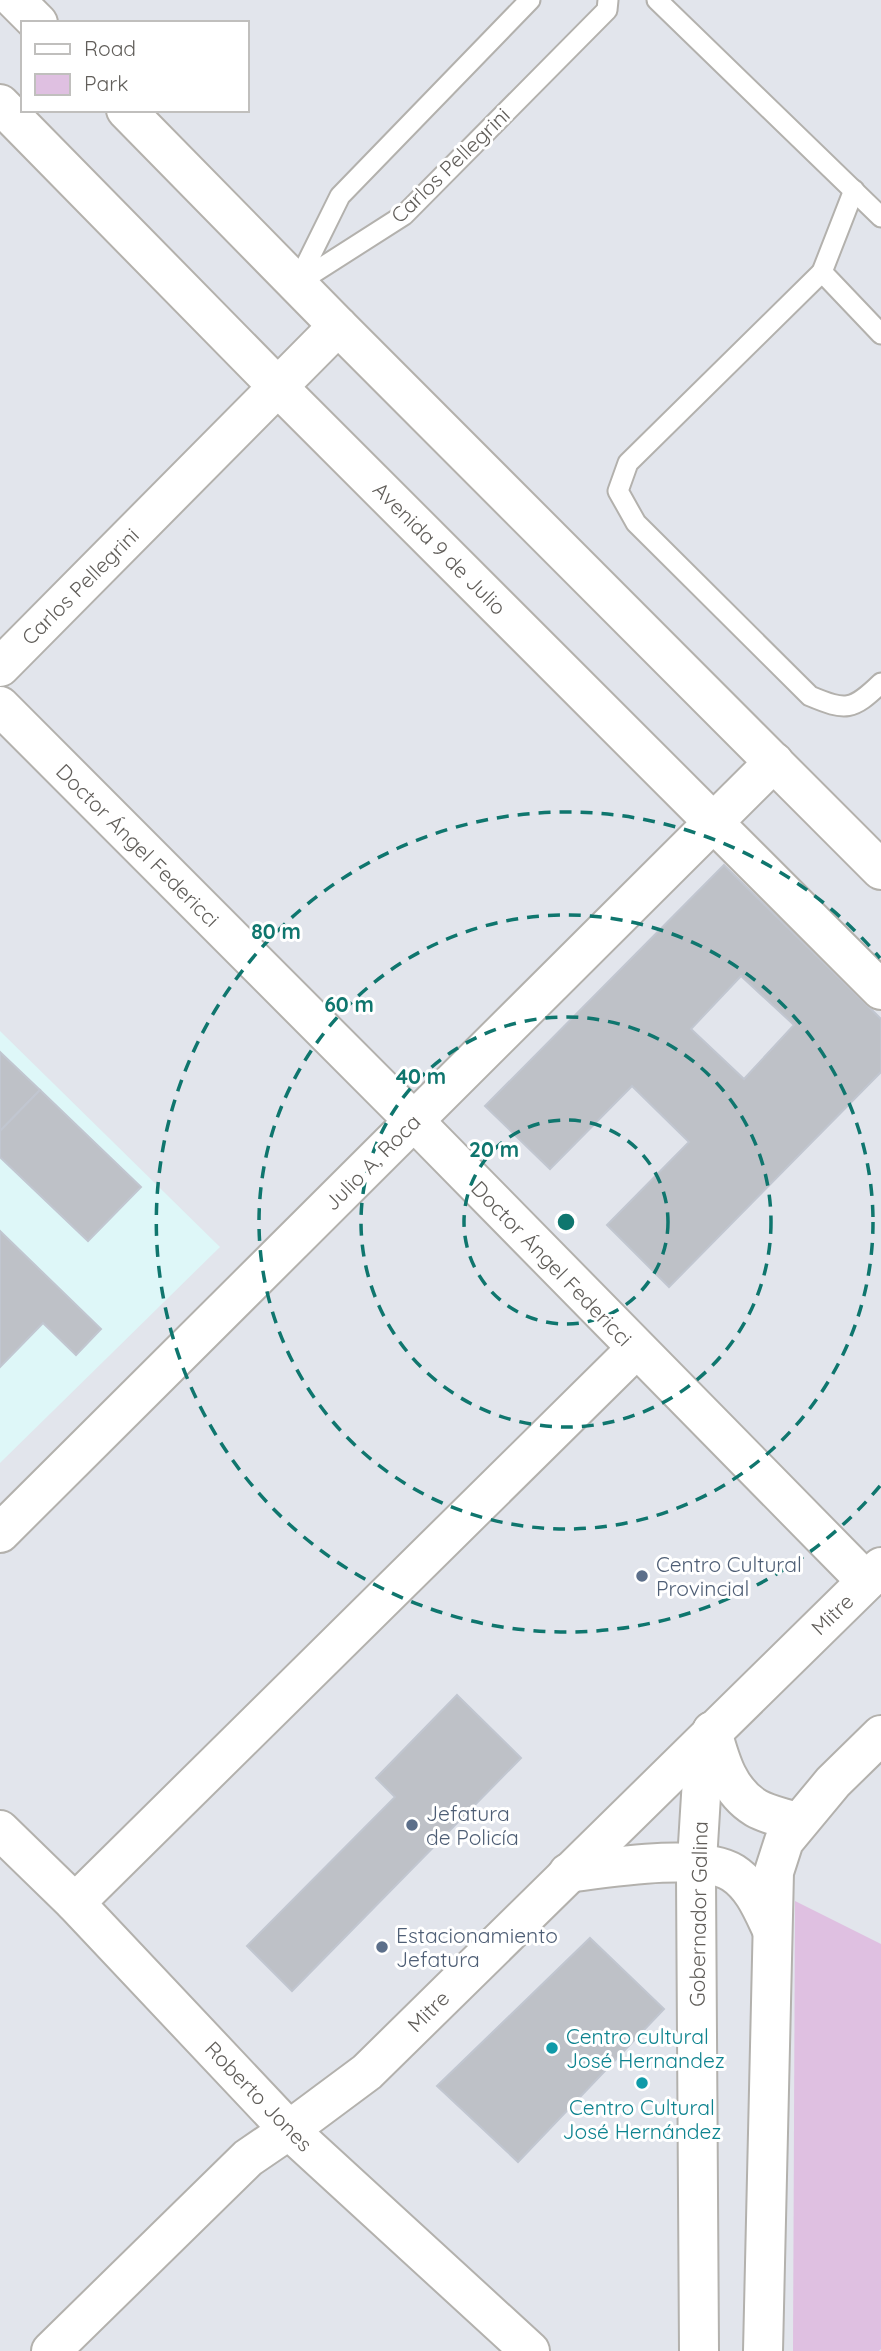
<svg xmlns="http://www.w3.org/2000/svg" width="881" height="2351" font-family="Quicksand,sans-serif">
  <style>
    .medical { fill: #def7f8 }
    .green { fill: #dfc0e1 }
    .building { fill: #bec1c7; stroke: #c1c6d0; stroke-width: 2; fill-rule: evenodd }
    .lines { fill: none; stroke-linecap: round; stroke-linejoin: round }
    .service-casing { stroke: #b3b1ad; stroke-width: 23 }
    .minor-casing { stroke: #b3b1ad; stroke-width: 42 }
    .secondary-casing { stroke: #b4b1ac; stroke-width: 42 }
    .service { stroke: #fff; stroke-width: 19 }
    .minor { stroke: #fff; stroke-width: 38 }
    .secondary { stroke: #fff; stroke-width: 38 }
    .ring { fill: none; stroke: #0f766e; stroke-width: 3.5; stroke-dasharray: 12 9 }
    .service-dot { fill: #5c6f8a; stroke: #fff; stroke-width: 2.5 }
    .culture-dot { fill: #0f9aa8; stroke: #fff; stroke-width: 2.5 }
    .labels { text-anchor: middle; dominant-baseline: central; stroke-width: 6; stroke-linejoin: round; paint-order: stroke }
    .street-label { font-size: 21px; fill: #615e5a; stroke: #fff }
    .service-label { font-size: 21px; fill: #4e5e75; stroke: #fff; text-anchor: start }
    .culture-label { font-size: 21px; fill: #0d838f; stroke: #fff; text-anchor: start }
    .centre { fill: #0f766e; stroke: #fff; stroke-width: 3.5 }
    .ring-label { font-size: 21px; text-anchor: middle; font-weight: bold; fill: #0f766e; stroke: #fff; stroke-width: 6; stroke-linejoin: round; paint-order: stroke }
  </style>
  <rect width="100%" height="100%" fill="#e2e5ec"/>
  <path class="medical" d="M 0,1031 L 220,1247 L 0,1463 Z"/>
  <path class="green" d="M 795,1901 L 881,1944 L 881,2349 L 879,2351 L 793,2351 Z"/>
  <g class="building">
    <path d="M 724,865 L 881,1019 L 881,1072 L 669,1287 L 607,1225 L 689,1142 L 632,1086 L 550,1169 L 485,1106 ZM 741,976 L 794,1025 L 744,1079 L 691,1029 Z"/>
    <path d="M 0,1052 L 40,1090 L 0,1131 Z"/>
    <path d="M 40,1090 L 141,1187 L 88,1241 L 0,1157 L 0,1131 Z"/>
    <path d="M 0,1231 L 101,1329 L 76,1355 L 43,1323 L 0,1367 Z"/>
    <path d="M 457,1695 L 521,1758 L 292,1991 L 247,1946 L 395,1797 L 376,1778 Z"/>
    <path d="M 590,1938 L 664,2009 L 518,2162 L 437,2086 Z"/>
  </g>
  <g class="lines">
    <defs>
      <g id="service">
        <path d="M 657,0 L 881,217"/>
        <path d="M 854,190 L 822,272 L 881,334"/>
        <path d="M 822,272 L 628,463 L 618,491 L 636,523 L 810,696 C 846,711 852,711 881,683"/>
        <path d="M 297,283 L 340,196 L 530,0"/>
        <path d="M 296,284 L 404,215 L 607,10 L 608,0"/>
      </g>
      <g id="minor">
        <path d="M 0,667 L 338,326"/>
        <path d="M 0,706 L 414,1121 L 866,1581"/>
        <path d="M 0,1533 L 774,762"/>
        <path d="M 712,1731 C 720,1760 728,1791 756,1808 C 768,1815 785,1818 798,1823"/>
        <path d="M 0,1830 L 75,1903 L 289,2130 L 530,2351"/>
        <path d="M 568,1873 C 606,1868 700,1852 733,1873 C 753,1886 762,1909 772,1930"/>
        <path d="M 75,1903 L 636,1349"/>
        <path d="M 51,2351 L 248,2158 L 289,2130 L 367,2072 L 881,1567"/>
        <path d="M 699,2351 L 696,1877 L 703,1763 L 712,1731"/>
        <path d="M 763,2351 L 774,1872 L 784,1841 L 833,1782 L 881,1735"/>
      </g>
      <g id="secondary">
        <path d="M 15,0 L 38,23"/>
        <path d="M 0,104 L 278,387 L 881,990"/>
        <path d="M 126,110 L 338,326 L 881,870"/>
      </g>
    </defs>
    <use href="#service" class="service-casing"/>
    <use href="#minor" class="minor-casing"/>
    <use href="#secondary" class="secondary-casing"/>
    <use href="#service" class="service"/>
    <use href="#minor" class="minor"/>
    <use href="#secondary" class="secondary"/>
  </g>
  <g class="ring">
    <circle cx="566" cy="1222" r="102"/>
    <circle cx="566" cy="1222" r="205"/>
    <circle cx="566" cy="1222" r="307"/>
    <path d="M880 1486A410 410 0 1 1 880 958"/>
  </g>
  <g class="service-dot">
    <circle cx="642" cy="1576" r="7"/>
    <circle cx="412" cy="1825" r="7"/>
    <circle cx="382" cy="1947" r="7"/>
  </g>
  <g class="culture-dot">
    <circle cx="552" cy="2048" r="7"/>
    <circle cx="642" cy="2083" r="7"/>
  </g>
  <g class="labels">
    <g class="street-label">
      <text transform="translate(450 165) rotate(-44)">Carlos Pellegrini</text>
      <text transform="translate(440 548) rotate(45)">Avenida 9 de Julio</text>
      <text transform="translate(80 586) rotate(-45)">Carlos Pellegrini</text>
      <text transform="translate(138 845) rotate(45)">Doctor Ángel Federicci</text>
      <text transform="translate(372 1162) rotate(-45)">Julio A, Roca</text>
      <text transform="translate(552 1263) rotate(46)">Doctor Ángel Federicci</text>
      <text transform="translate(832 1614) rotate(-44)">Mitre</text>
      <text transform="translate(698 1914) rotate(-89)">Gobernador Galina</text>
      <text transform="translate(428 2011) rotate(-45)">Mitre</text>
      <text transform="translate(259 2096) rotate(46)">Roberto Jones</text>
    </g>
    <g class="service-label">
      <text x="656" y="1564">Centro Cultural<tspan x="656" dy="24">Provincial</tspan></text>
      <text x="426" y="1813">Jefatura<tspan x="426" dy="24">de Policía</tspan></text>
      <text x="396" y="1935">Estacionamiento<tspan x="396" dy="24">Jefatura</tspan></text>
    </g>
    <g class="culture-label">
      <text x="566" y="2036">Centro cultural<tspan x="566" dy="24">José Hernandez</tspan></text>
      <text x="642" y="2107" text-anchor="middle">Centro Cultural<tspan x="642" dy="24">José Hernández</tspan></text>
    </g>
  </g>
  <circle cx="566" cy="1222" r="10" class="centre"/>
  <g class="ring-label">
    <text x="276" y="939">80 m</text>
    <text x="349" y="1012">60 m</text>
    <text x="421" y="1084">40 m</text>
    <text x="494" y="1157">20 m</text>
  </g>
  <rect x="21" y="21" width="228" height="91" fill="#ffffff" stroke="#c0bfbd" stroke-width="2"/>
  <rect x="35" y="44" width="35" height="10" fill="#ffffff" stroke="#c0bfbd" stroke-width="2"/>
  <text x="84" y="56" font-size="21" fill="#615e5a">Road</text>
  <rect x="35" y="74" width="35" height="21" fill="#dfc0e1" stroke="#c0bfbd" stroke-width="2"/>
  <text x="84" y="91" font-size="21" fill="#615e5a">Park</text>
</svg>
